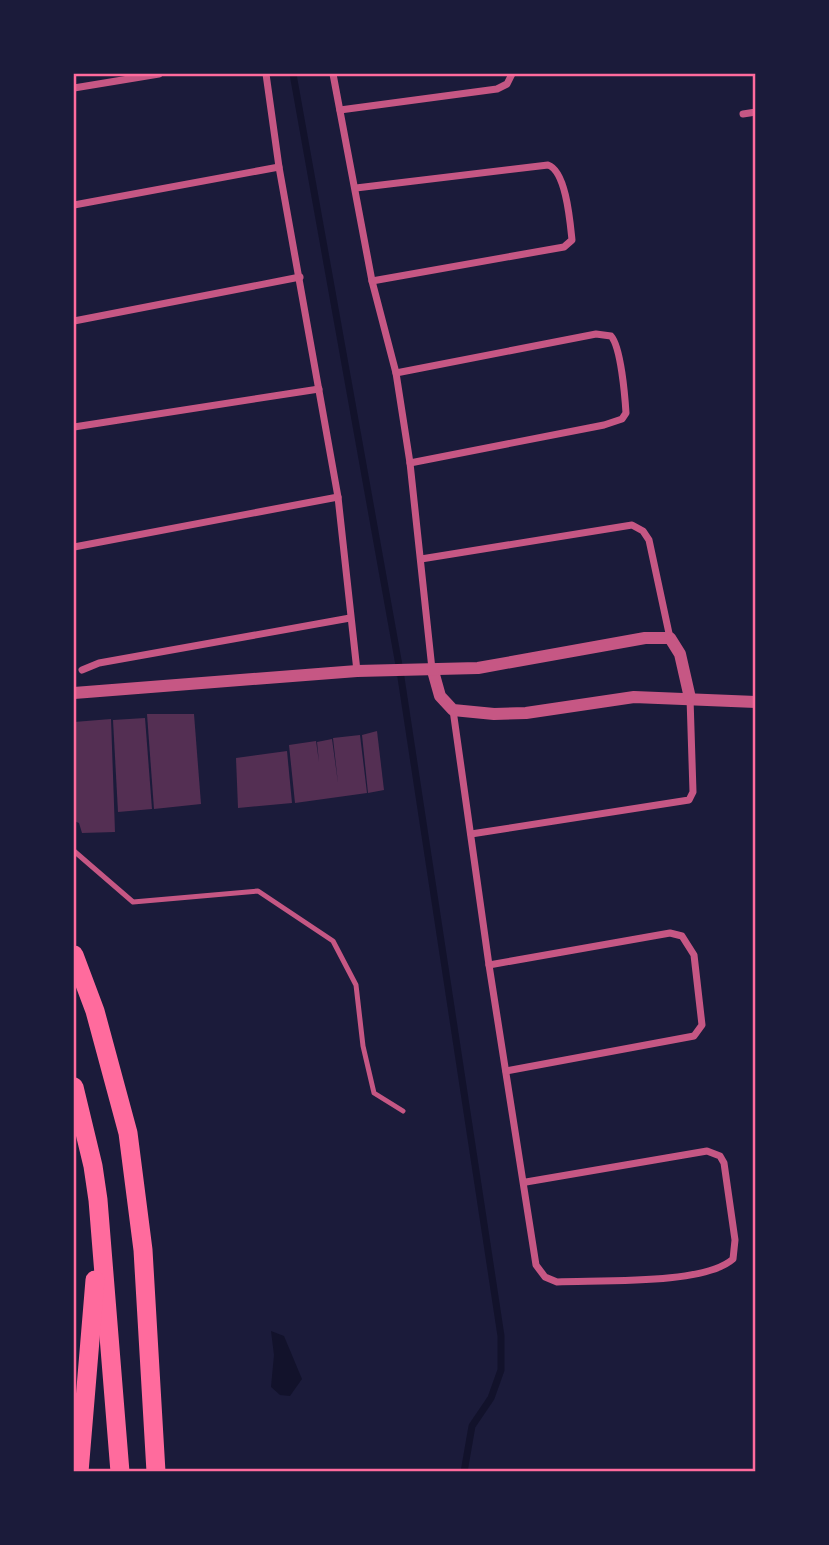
<svg xmlns="http://www.w3.org/2000/svg" width="829" height="1545" font-family="Montserrat,sans-serif">
  <style>
    .water { fill: #12122b }
    .lines { fill: none; stroke-linecap: round; stroke-linejoin: round }
    .stream { stroke: #12122b; stroke-width: 7 }
    .building { fill: #542f53 }
    .service { stroke: #c65784; stroke-width: 5 }
    .minor { stroke: #c65784; stroke-width: 7 }
    .tertiary { stroke: #c65784; stroke-width: 12 }
    .motorway { stroke: #ff6b9d; stroke-width: 19 }
    .neatline { fill: none; stroke: #ff6b9d; stroke-width: 2.5 }
  </style>
  <rect width="100%" height="100%" fill="#1b1b3a"/>
  <path class="water" d="M 271,1331 L 284,1336 L 302,1379 L 290,1396 L 280,1395 L 271,1387 L 274,1355 Z"/>
  <g class="lines">
    <path class="stream" d="M 293,74 L 400,671 L 501,1336 L 501,1370 L 491,1398 L 472,1426 L 464,1472"/>
  </g>
  <g class="building">
    <path d="M 147,714 L 194,714 L 201,804 L 154,809 Z"/>
    <path d="M 145,718 L 152,809 L 118,812 L 113,720 Z"/>
    <path d="M 111,719 L 115,832 L 82,833 L 79,823 L 74,821 L 74,722 Z"/>
    <path d="M 377,731 L 384,790 L 368,793 L 362,735 Z"/>
    <path d="M 360,735 L 367,793 L 295,803 L 289,745 L 316,741 L 319,762 L 317,742 L 332,739 L 338,783 L 333,738 Z"/>
    <path d="M 287,751 L 292,803 L 238,808 L 236,758 Z"/>
  </g>
  <g class="lines">
    <path class="service" d="M 74,851 L 133,902 L 258,891 L 333,941 L 356,985 L 363,1046 L 374,1093 L 403,1111"/>
    <g class="minor">
      <path d="M 266,74 L 279,167 L 338,497 L 357,671"/>
      <path d="M 333,74 L 372,281 L 396,373 L 410,463 L 432,669"/>
      <path d="M 74,88 L 159,74"/>
      <path d="M 340,110 L 497,89 L 507,84 L 512,74"/>
      <path d="M 743,114 L 756,112"/>
      <path d="M 356,188 L 548,165 C 566,171 570,221 572,240 L 564,247 L 372,281"/>
      <path d="M 74,205 L 279,167"/>
      <path d="M 74,321 L 300,277"/>
      <path d="M 396,373 L 596,334 L 611,336 C 621,347 625,397 626,413 L 622,419 L 604,425 L 410,463"/>
      <path d="M 74,427 L 319,389"/>
      <path d="M 74,547 L 338,497"/>
      <path d="M 421,559 L 632,525 L 643,531 L 649,540 L 670,638"/>
      <path d="M 82,670 L 99,663 L 350,618"/>
      <path d="M 453,710 L 489,965 L 536,1265 L 545,1277 L 557,1282 C 599,1280 704,1285 733,1259 L 735,1240 L 724,1163 L 720,1156 L 707,1151 L 526,1182"/>
      <path d="M 471,834 L 689,800 L 693,792 L 690,698"/>
      <path d="M 489,965 L 670,933 L 682,936 L 694,955 L 702,1025 L 694,1036 L 506,1071"/>
    </g>
    <g class="tertiary">
      <path d="M 433,671 L 440,696 L 453,710 L 494,714 L 526,713 L 634,697 L 756,702"/>
      <path d="M 74,693 L 357,671 L 478,668 L 645,638 L 670,638 L 680,654 L 690,698"/>
    </g>
    <g class="motorway">
      <path d="M 74,955 L 95,1011 L 128,1133 L 143,1250 L 156,1472"/>
      <path d="M 74,1087 L 93,1166 L 98,1200 L 120,1472"/>
      <path d="M 79,1472 L 95,1280"/>
    </g>
  </g>
  <rect width="829" height="1545" fill="none" stroke="#1b1b3a" stroke-width="150"/>
  <rect x="75" y="75" width="679" height="1395" class="neatline"/>
</svg>
